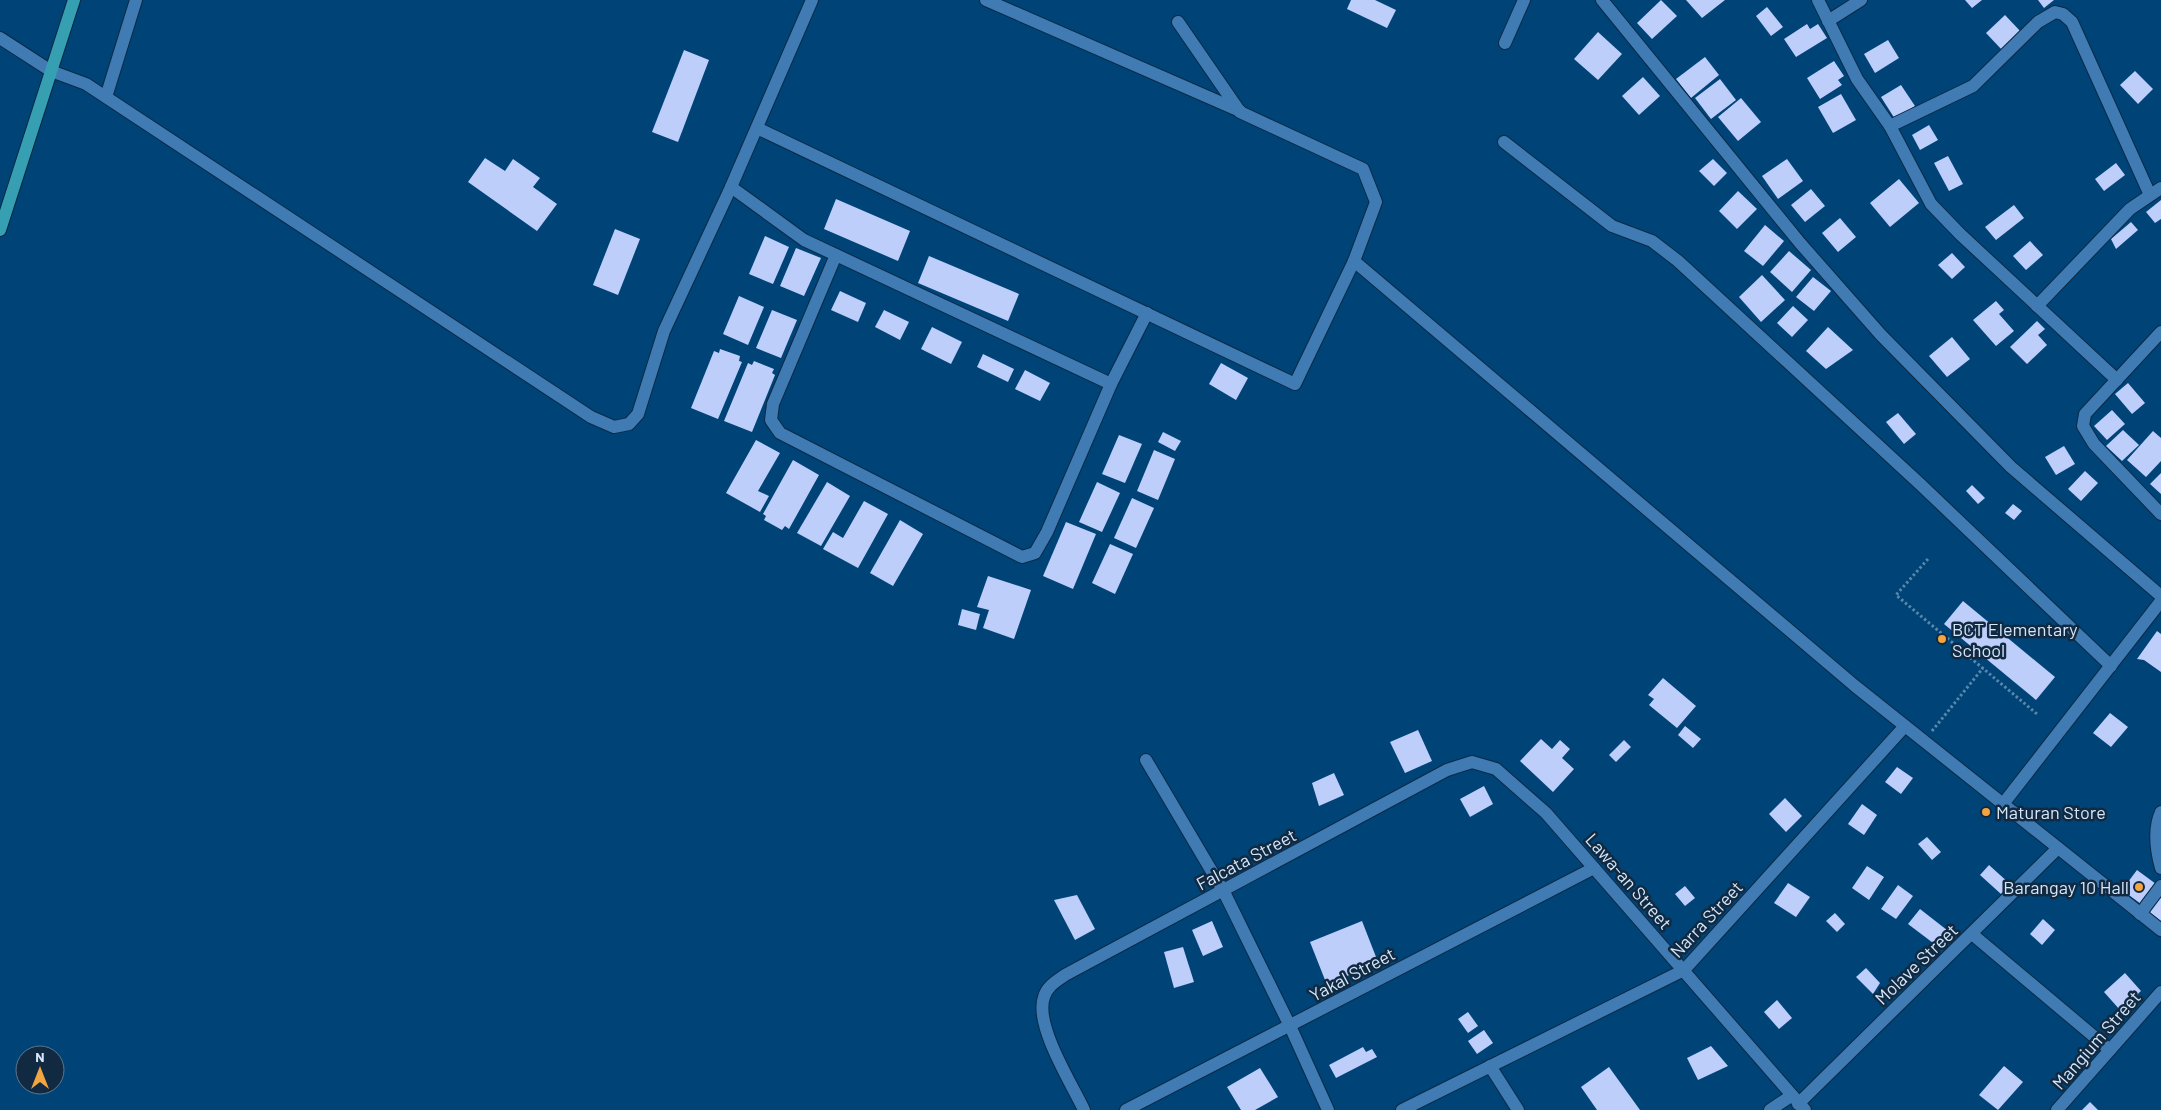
<svg xmlns="http://www.w3.org/2000/svg" width="2161" height="1110" font-family="Barlow,sans-serif">
  <style>
    .building { fill: #becefa }
    .lines { fill: none; stroke-linecap: round; stroke-linejoin: round }
    .minor-casing { stroke: #0a2a46; stroke-width: 14 }
    .major-casing { stroke: #0a2a46; stroke-width: 14 }
    .path { stroke: #5988ad; stroke-width: 3; stroke-dasharray: 2.5 2.5; stroke-linecap: butt }
    .minor { stroke: #417bb3; stroke-width: 12 }
    .major { stroke: #36a0b2; stroke-width: 12 }
    .poi-dot { fill: #f2a541; stroke: #112a41; stroke-width: 2 }
    .labels { text-anchor: middle; dominant-baseline: central; stroke-width: 5; stroke-linejoin: round; paint-order: stroke }
    .poi-label { font-size: 18px; fill: #d5e7fa; stroke: #112a41; text-anchor: start }
    .street-label { font-size: 18px; fill: #d5e7fa; stroke: #112a41 }
  </style>
  <rect width="100%" height="100%" fill="#004376"/>
  <g class="building">
    <path d="M 1351,0 L 1375,0 L 1396,10 L 1387,28 L 1347,9 Z"/>
    <path d="M 1661,0 L 1677,16 L 1652,39 L 1637,23 Z"/>
    <path d="M 1686,0 L 1725,0 L 1702,18 Z"/>
    <path d="M 1965,0 L 1982,0 L 1972,8 Z"/>
    <path d="M 2038,0 L 2054,0 L 2044,8 Z"/>
    <path d="M 1767,7 L 1783,27 L 1771,36 L 1756,16 Z"/>
    <path d="M 2005,15 L 2021,32 L 2002,50 L 1986,33 Z"/>
    <path d="M 1807,24 L 1810,29 L 1818,24 L 1827,38 L 1796,57 L 1784,39 Z"/>
    <path d="M 1598,32 L 1622,54 L 1598,80 L 1574,59 Z"/>
    <path d="M 1888,40 L 1899,58 L 1875,73 L 1864,54 Z"/>
    <path d="M 684,50 L 709,60 L 678,142 L 652,132 Z"/>
    <path d="M 1705,57 L 1719,75 L 1691,98 L 1676,79 Z"/>
    <path d="M 1834,61 L 1844,76 L 1838,80 L 1842,85 L 1820,99 L 1807,78 Z"/>
    <path d="M 2135,71 L 2153,89 L 2138,104 L 2120,85 Z"/>
    <path d="M 1643,77 L 1660,96 L 1639,115 L 1622,96 Z"/>
    <path d="M 1720,79 L 1736,100 L 1711,119 L 1695,98 Z"/>
    <path d="M 1901,85 L 1915,106 L 1895,119 L 1881,97 Z"/>
    <path d="M 1841,94 L 1856,120 L 1833,133 L 1818,107 Z"/>
    <path d="M 1741,98 L 1761,122 L 1738,141 L 1718,117 Z"/>
    <path d="M 1929,125 L 1938,140 L 1920,150 L 1912,135 Z"/>
    <path d="M 1948,156 L 1963,184 L 1949,191 L 1934,163 Z"/>
    <path d="M 485,158 L 505,171 L 513,159 L 540,178 L 533,187 L 557,204 L 537,231 L 468,182 Z"/>
    <path d="M 1713,159 L 1727,173 L 1714,186 L 1699,171 Z"/>
    <path d="M 1787,159 L 1803,181 L 1778,199 L 1762,176 Z"/>
    <path d="M 2116,163 L 2125,175 L 2104,191 L 2095,179 Z"/>
    <path d="M 1899,179 L 1919,203 L 1890,227 L 1870,203 Z"/>
    <path d="M 1811,189 L 1825,206 L 1805,222 L 1791,205 Z"/>
    <path d="M 1738,191 L 1757,209 L 1737,229 L 1719,211 Z"/>
    <path d="M 836,199 L 910,231 L 898,261 L 824,229 Z"/>
    <path d="M 2161,200 L 2161,219 L 2155,223 L 2146,212 Z"/>
    <path d="M 2014,205 L 2024,218 L 1996,240 L 1985,227 Z"/>
    <path d="M 1840,218 L 1856,237 L 1838,252 L 1822,233 Z"/>
    <path d="M 2131,222 L 2138,230 L 2116,249 L 2111,239 Z"/>
    <path d="M 1765,225 L 1784,241 L 1763,266 L 1744,251 Z"/>
    <path d="M 615,229 L 640,239 L 618,295 L 593,285 Z"/>
    <path d="M 765,236 L 789,247 L 773,284 L 749,274 Z"/>
    <path d="M 2030,241 L 2043,255 L 2026,270 L 2013,256 Z"/>
    <path d="M 796,248 L 821,258 L 804,296 L 780,286 Z"/>
    <path d="M 1789,251 L 1811,270 L 1792,292 L 1770,272 Z"/>
    <path d="M 1952,253 L 1965,267 L 1952,279 L 1938,265 Z"/>
    <path d="M 929,256 L 1019,294 L 1008,321 L 918,283 Z"/>
    <path d="M 1762,275 L 1785,300 L 1761,322 L 1739,297 Z"/>
    <path d="M 1813,277 L 1831,291 L 1814,311 L 1796,297 Z"/>
    <path d="M 840,291 L 866,303 L 858,322 L 831,310 Z"/>
    <path d="M 739,296 L 764,307 L 748,345 L 723,334 Z"/>
    <path d="M 1996,301 L 2004,310 L 1999,314 L 2014,331 L 1996,346 L 1973,320 Z"/>
    <path d="M 1793,306 L 1808,320 L 1792,337 L 1777,323 Z"/>
    <path d="M 772,310 L 797,320 L 781,358 L 756,348 Z"/>
    <path d="M 884,310 L 909,322 L 900,340 L 875,327 Z"/>
    <path d="M 2037,321 L 2045,329 L 2038,335 L 2047,345 L 2027,364 L 2010,347 Z"/>
    <path d="M 932,327 L 962,342 L 951,364 L 921,349 Z"/>
    <path d="M 1828,327 L 1853,350 L 1826,369 L 1806,351 Z"/>
    <path d="M 1952,337 L 1970,359 L 1947,377 L 1929,356 Z"/>
    <path d="M 720,349 L 740,356 L 739,361 L 742,362 L 718,419 L 691,408 L 714,351 L 719,353 Z"/>
    <path d="M 983,354 L 1014,369 L 1008,382 L 977,367 Z"/>
    <path d="M 754,361 L 774,369 L 772,373 L 775,375 L 752,432 L 724,421 L 748,363 L 752,365 Z"/>
    <path d="M 1221,363 L 1248,378 L 1236,400 L 1209,384 Z"/>
    <path d="M 1025,370 L 1050,383 L 1040,401 L 1015,389 Z"/>
    <path d="M 2128,383 L 2145,403 L 2132,414 L 2115,394 Z"/>
    <path d="M 2112,410 L 2125,424 L 2107,440 L 2094,426 Z"/>
    <path d="M 1898,413 L 1916,434 L 1904,444 L 1886,422 Z"/>
    <path d="M 2123,430 L 2139,445 L 2122,461 L 2106,446 Z"/>
    <path d="M 2153,431 L 2161,438 L 2161,461 L 2146,477 L 2127,460 Z"/>
    <path d="M 1163,432 L 1181,441 L 1175,451 L 1158,442 Z"/>
    <path d="M 1119,435 L 1142,444 L 1125,483 L 1102,474 Z"/>
    <path d="M 756,440 L 780,453 L 758,491 L 769,496 L 760,512 L 726,493 Z"/>
    <path d="M 2064,446 L 2075,464 L 2056,475 L 2045,457 Z"/>
    <path d="M 1154,450 L 1175,459 L 1158,500 L 1137,491 Z"/>
    <path d="M 793,460 L 819,475 L 789,529 L 785,526 L 782,530 L 764,520 L 766,516 L 763,514 Z"/>
    <path d="M 2085,471 L 2098,483 L 2081,501 L 2068,489 Z"/>
    <path d="M 2161,473 L 2161,494 L 2150,484 Z"/>
    <path d="M 827,482 L 850,496 L 821,546 L 797,533 Z"/>
    <path d="M 1097,482 L 1120,493 L 1102,532 L 1079,522 Z"/>
    <path d="M 1972,485 L 1985,498 L 1978,504 L 1966,491 Z"/>
    <path d="M 1132,498 L 1154,508 L 1136,548 L 1114,538 Z"/>
    <path d="M 864,501 L 888,514 L 858,568 L 823,549 L 833,532 L 843,538 Z"/>
    <path d="M 2013,504 L 2022,511 L 2014,520 L 2005,513 Z"/>
    <path d="M 900,520 L 923,534 L 893,586 L 870,573 Z"/>
    <path d="M 1066,522 L 1096,534 L 1073,589 L 1043,576 Z"/>
    <path d="M 1110,544 L 1133,554 L 1115,594 L 1092,583 Z"/>
    <path d="M 988,576 L 1031,590 L 1014,639 L 983,628 L 989,610 L 977,607 Z"/>
    <path d="M 1963,601 L 2055,677 L 2036,700 L 1944,624 Z"/>
    <path d="M 962,609 L 980,614 L 976,630 L 958,625 Z"/>
    <path d="M 2157,631 L 2161,634 L 2161,672 L 2144,660 L 2137,659 Z"/>
    <path d="M 1663,678 L 1696,706 L 1677,728 L 1649,705 L 1654,699 L 1648,695 Z"/>
    <path d="M 2110,713 L 2128,727 L 2111,747 L 2093,733 Z"/>
    <path d="M 1685,726 L 1701,739 L 1693,748 L 1678,735 Z"/>
    <path d="M 1418,730 L 1432,761 L 1405,773 L 1390,742 Z"/>
    <path d="M 1541,739 L 1552,749 L 1560,740 L 1570,749 L 1562,758 L 1574,769 L 1553,792 L 1520,761 Z"/>
    <path d="M 1624,740 L 1631,747 L 1616,762 L 1609,755 Z"/>
    <path d="M 1897,767 L 1913,778 L 1901,794 L 1885,782 Z"/>
    <path d="M 1334,773 L 1344,795 L 1319,806 L 1312,783 Z"/>
    <path d="M 1484,786 L 1493,804 L 1470,817 L 1460,799 Z"/>
    <path d="M 1785,798 L 1802,816 L 1786,832 L 1769,814 Z"/>
    <path d="M 1862,804 L 1877,815 L 1864,835 L 1848,824 Z"/>
    <path d="M 1927,837 L 1941,852 L 1932,860 L 1918,844 Z"/>
    <path d="M 1989,865 L 2010,884 L 2001,894 L 1980,875 Z"/>
    <path d="M 1867,866 L 1884,877 L 1869,900 L 1852,888 Z"/>
    <path d="M 2137,870 L 2156,884 L 2141,904 L 2122,890 Z"/>
    <path d="M 1788,883 L 1810,897 L 1796,917 L 1774,903 Z"/>
    <path d="M 1898,885 L 1913,896 L 1896,919 L 1881,909 Z"/>
    <path d="M 1685,886 L 1695,898 L 1685,906 L 1675,894 Z"/>
    <path d="M 1077,895 L 1095,929 L 1075,940 L 1054,900 Z"/>
    <path d="M 2161,895 L 2161,921 L 2148,911 Z"/>
    <path d="M 1920,909 L 1952,934 L 1941,949 L 1908,924 Z"/>
    <path d="M 1835,913 L 1845,924 L 1837,932 L 1826,921 Z"/>
    <path d="M 2043,919 L 2055,930 L 2042,945 L 2030,934 Z"/>
    <path d="M 1212,921 L 1223,947 L 1203,956 L 1192,930 Z"/>
    <path d="M 1362,921 L 1378,962 L 1327,985 L 1310,942 Z"/>
    <path d="M 1183,947 L 1194,982 L 1174,988 L 1164,952 Z"/>
    <path d="M 1866,968 L 1880,983 L 1873,994 L 1856,977 Z"/>
    <path d="M 2125,973 L 2141,991 L 2120,1010 L 2104,992 Z"/>
    <path d="M 1777,1000 L 1792,1018 L 1779,1029 L 1764,1012 Z"/>
    <path d="M 1468,1012 L 1478,1026 L 1468,1033 L 1458,1019 Z"/>
    <path d="M 1484,1030 L 1493,1043 L 1477,1054 L 1468,1041 Z"/>
    <path d="M 1711,1046 L 1728,1066 L 1698,1080 L 1687,1058 Z"/>
    <path d="M 1363,1047 L 1366,1052 L 1372,1049 L 1377,1057 L 1336,1078 L 1329,1065 Z"/>
    <path d="M 2004,1066 L 2023,1082 L 1998,1110 L 1979,1095 Z"/>
    <path d="M 1609,1067 L 1640,1110 L 1597,1110 L 1581,1087 Z"/>
    <path d="M 1260,1068 L 1278,1097 L 1255,1110 L 1241,1110 L 1227,1087 Z"/>
    <path d="M 2090,1102 L 2098,1110 L 2082,1110 Z"/>
  </g>
  <g class="lines">
    <defs>
      <g id="minor">
        <path d="M 986,0 L 1240,111"/>
        <path d="M 1602,0 L 1800,243 L 1881,335 L 2011,467 L 2161,596"/>
        <path d="M 1818,0 L 1857,79 L 1890,126 L 1931,204 L 1960,234 L 2117,380"/>
        <path d="M 1828,21 L 1861,0"/>
        <path d="M 0,38 L 51,71 L 86,84 L 591,417 L 614,427 L 629,424 L 638,414 L 664,331 L 731,187 L 812,0"/>
        <path d="M 1505,43 L 1524,0"/>
        <path d="M 106,97 L 136,0"/>
        <path d="M 1890,126 L 1973,86 L 2038,22 L 2055,12 L 2063,14 L 2072,22 L 2150,195"/>
        <path d="M 757,128 L 1295,384 L 1354,261 L 1376,202 L 1363,169 L 1240,112 L 1178,22"/>
        <path d="M 1504,142 L 1612,226 L 1652,241 L 1678,261 L 1920,484 L 2111,666"/>
        <path d="M 731,187 L 804,240 L 1111,384"/>
        <path d="M 836,255 L 773,404 L 771,420 L 780,433 L 1022,557 L 1035,553 L 1047,532 L 1111,384 L 1147,313"/>
        <path d="M 1354,261 L 1855,686 L 2161,930"/>
        <path d="M 2037,306 L 2130,209 L 2161,188"/>
        <path d="M 2161,332 L 2085,414 L 2083,426 L 2094,444 L 2161,514"/>
        <path d="M 1146,760 L 1224,892 L 1290,1026 L 1328,1110"/>
        <path d="M 2003,804 L 2161,601"/>
        <path d="M 2161,812 C 2153,830 2156,850 2161,868"/>
        <path d="M 2140,914 L 2161,886"/>
        <path d="M 1972,934 L 2110,1050"/>
        <path d="M 1490,1066 L 1518,1110"/>
        <path d="M 1798,1104 L 2058,848"/>
        <path d="M 1084,1110 C 1072,1084 1034,1025 1044,997 C 1047,986 1057,981 1065,975 L 1447,770 L 1472,762 L 1496,769 L 1546,813 L 1805,1110"/>
        <path d="M 1126,1110 L 1594,868"/>
        <path d="M 1402,1110 L 1684,970 L 1905,726"/>
        <path d="M 1770,1110 L 1791,1096"/>
        <path d="M 2057,1110 L 2161,992"/>
      </g>
      <path id="major" d="M 0,230 L 74,0"/>
    </defs>
    <use href="#minor" class="minor-casing"/>
    <use href="#major" class="major-casing"/>
    <g class="path">
      <path d="M 1928,559 L 1896,595 L 2037,714"/>
      <path d="M 1932,731 L 1983,668"/>
    </g>
    <use href="#minor" class="minor"/>
    <use href="#major" class="major"/>
  </g>
  <g class="poi-dot">
    <circle cx="1942" cy="639" r="5"/>
    <circle cx="1986" cy="812" r="5"/>
    <circle cx="2139" cy="887" r="5"/>
  </g>
  <g class="labels">
    <g class="poi-label">
      <text x="1952" y="629">BCT Elementary<tspan x="1952" dy="21">School</tspan></text>
      <text x="1996" y="812">Maturan Store</text>
      <text x="2129" y="887" text-anchor="end">Barangay 10 Hall</text>
    </g>
    <g class="street-label">
      <text transform="translate(1246 859) rotate(-28)">Falcata Street</text>
      <text transform="translate(1629 881) rotate(49)">Lawa-an Street</text>
      <text transform="translate(1706 919) rotate(-47)">Narra Street</text>
      <text transform="translate(1916 964) rotate(-44)">Molave Street</text>
      <text transform="translate(1352 974) rotate(-28)">Yakal Street</text>
      <text transform="translate(2096 1040) rotate(-49)">Mangium Street</text>
    </g>
  </g>
  <g transform="translate(40 1070)"><circle r="24" fill="#112a41" stroke="#5f768b"/>
  <path d="M0-4L9 19L0 12L-9 19Z" fill="#f2a541"/>
  <text y="-8" font-size="14" font-weight="bold" text-anchor="middle" fill="#d5e7fa">N</text>
  </g>
</svg>
